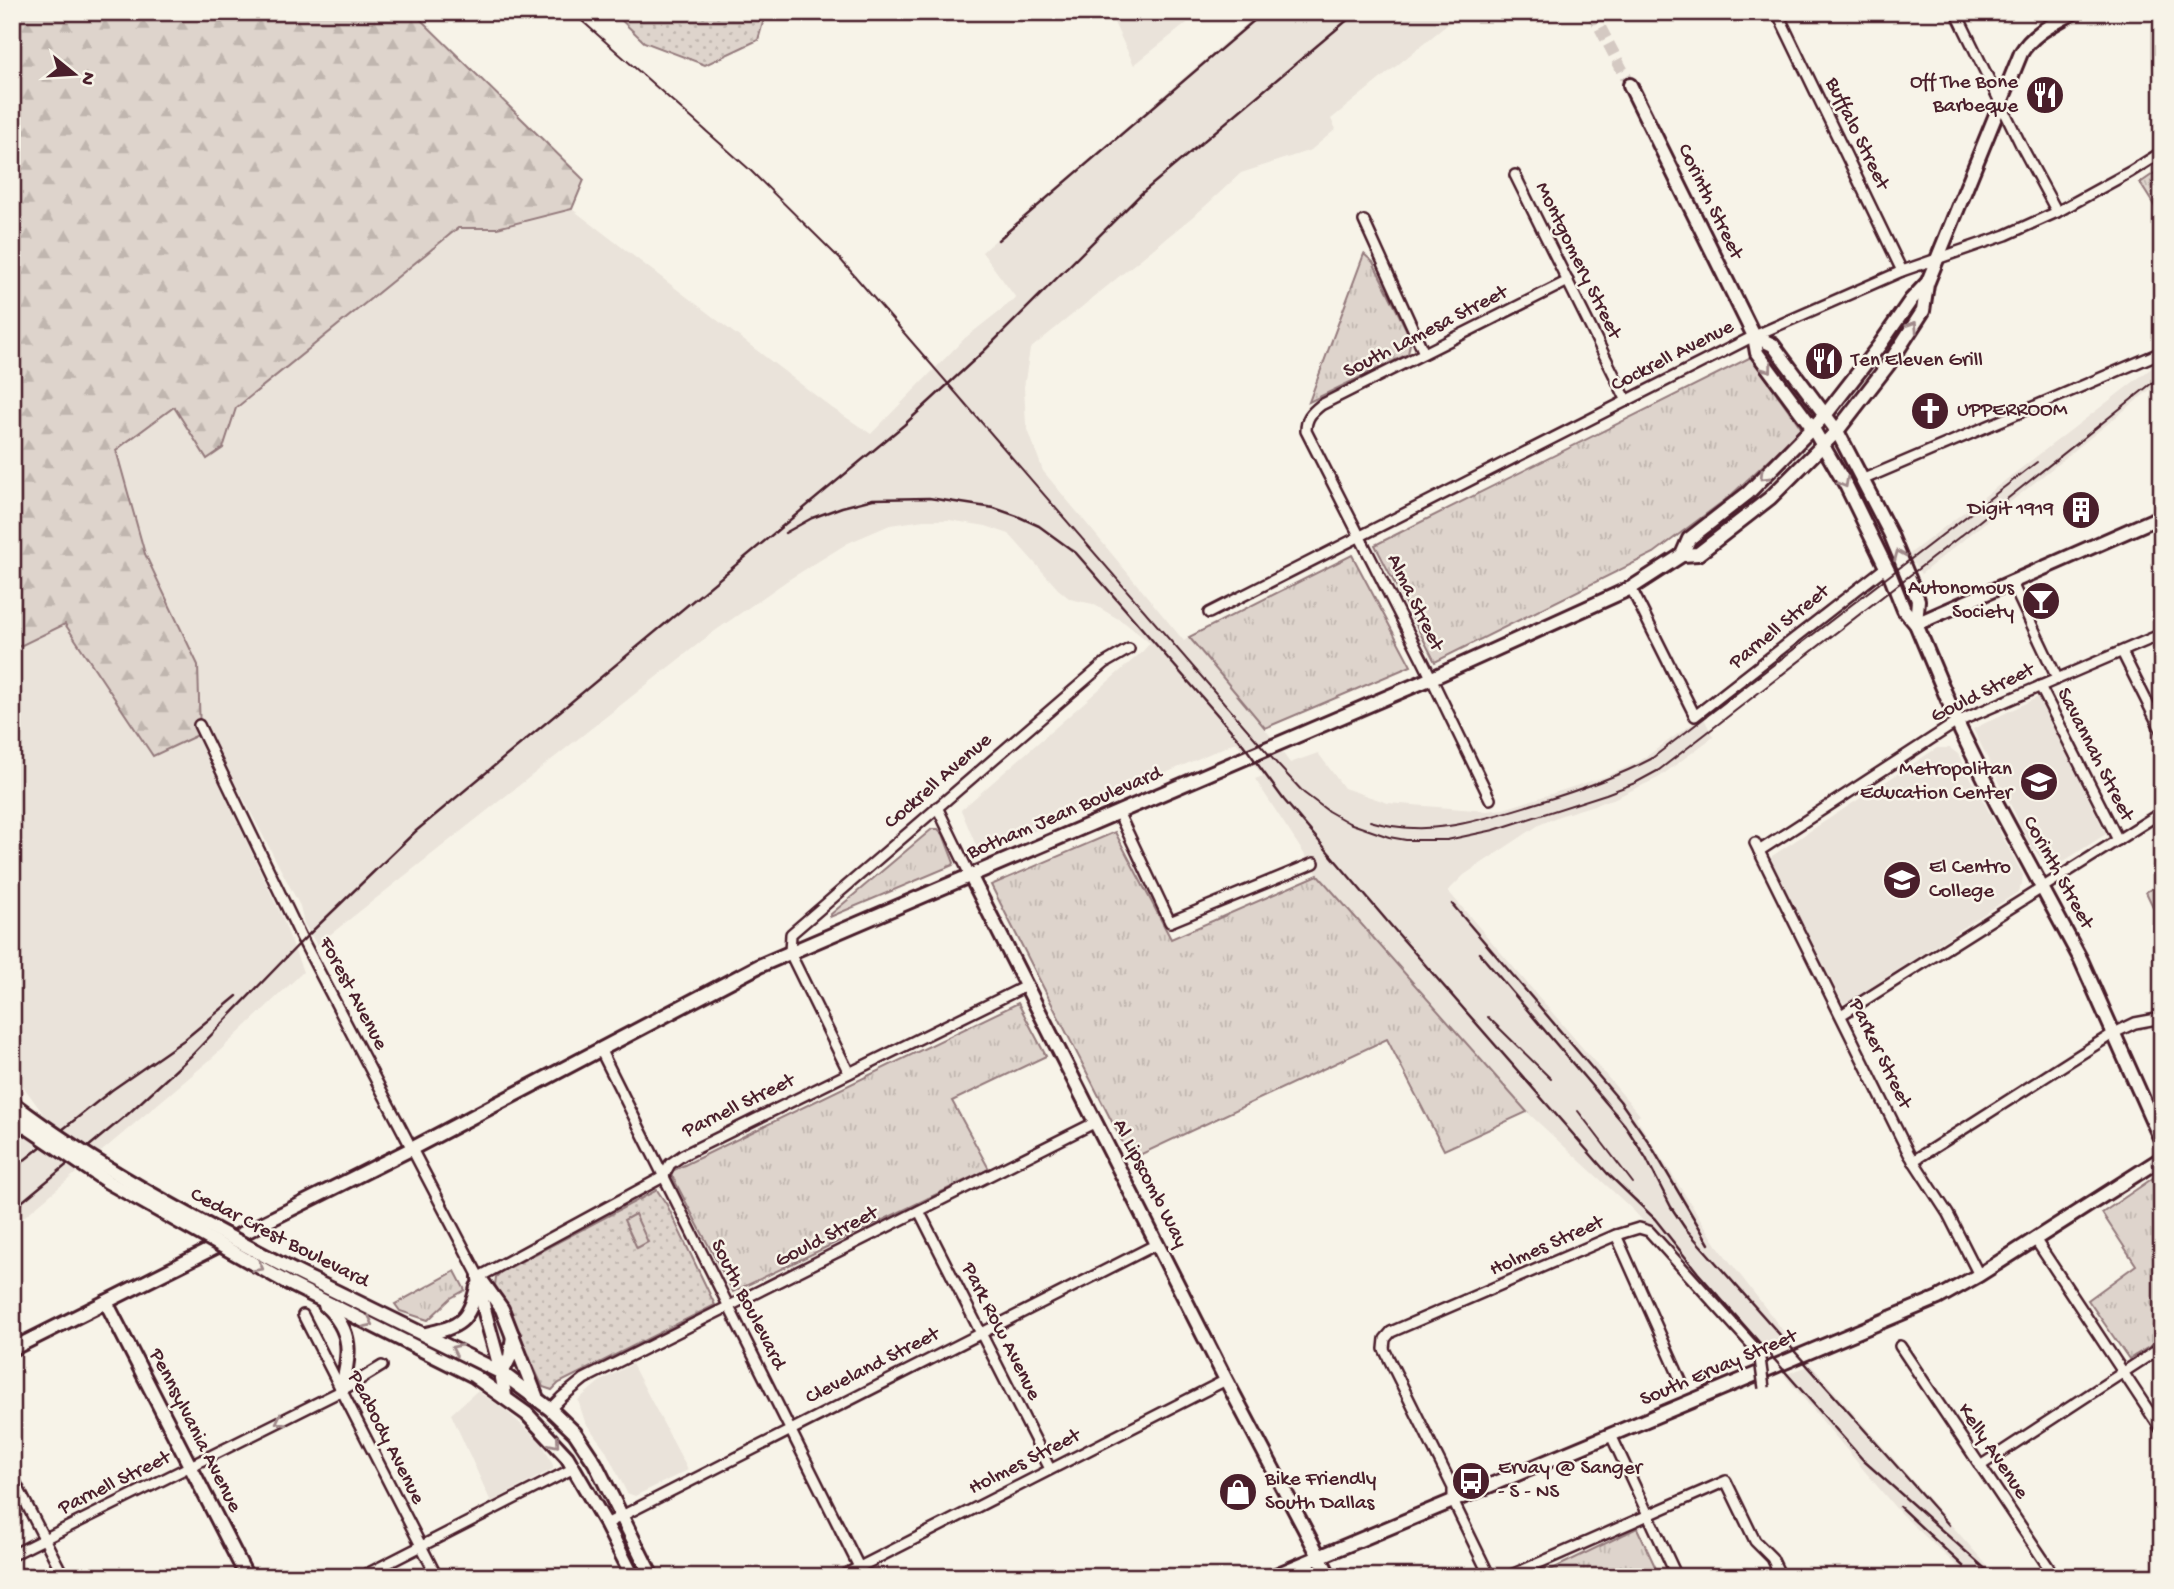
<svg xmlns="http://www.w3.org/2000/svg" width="2174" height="1589" font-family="'Gochi Hand',sans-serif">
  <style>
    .built { fill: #eae3da }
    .grass { fill: url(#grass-tufts); stroke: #947a7c; stroke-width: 2 }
    .forest { fill: url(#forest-firs); stroke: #947a7c; stroke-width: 2 }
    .park { fill: url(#park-dots); stroke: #947a7c; stroke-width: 2 }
    .pitch { fill: #ded4cc; stroke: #947a7c; stroke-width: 2 }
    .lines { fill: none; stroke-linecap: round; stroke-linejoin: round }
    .secondary-tunnel { stroke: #d4c9c2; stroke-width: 12; stroke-dasharray: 12 6; stroke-linecap: butt }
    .street-casing { stroke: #4a1f2b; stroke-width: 14 }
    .secondary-casing { stroke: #4a1f2b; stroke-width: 18 }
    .street { stroke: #f7f3e8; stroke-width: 9 }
    .secondary { stroke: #f7f3e8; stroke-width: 12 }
    .tram { stroke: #4a1f2b; stroke-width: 2 }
    .rail { stroke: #4a1f2b; stroke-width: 2.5 }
    .street-bridge-casing { stroke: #4a1f2b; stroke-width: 14; stroke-linecap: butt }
    .secondary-bridge-casing { stroke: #4a1f2b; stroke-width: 18; stroke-linecap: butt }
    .street-bridge { stroke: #f7f3e8; stroke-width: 9 }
    .secondary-bridge { stroke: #f7f3e8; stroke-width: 12 }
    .oneway { stroke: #a0898a }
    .labels { text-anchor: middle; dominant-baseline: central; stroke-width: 5; stroke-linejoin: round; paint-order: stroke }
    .poi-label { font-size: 21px; fill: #4a1f2b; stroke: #f7f3e8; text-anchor: start }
    .street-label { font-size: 21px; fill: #4a1f2b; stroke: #f7f3e8 }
  </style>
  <defs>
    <pattern id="grass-tufts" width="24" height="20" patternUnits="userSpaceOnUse" patternTransform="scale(1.75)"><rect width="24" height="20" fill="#ded4cc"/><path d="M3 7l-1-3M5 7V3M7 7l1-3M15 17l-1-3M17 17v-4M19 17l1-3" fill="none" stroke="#c0b6af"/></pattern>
    <pattern id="forest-firs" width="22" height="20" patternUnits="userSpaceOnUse" patternTransform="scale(1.75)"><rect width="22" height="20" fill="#ded4cc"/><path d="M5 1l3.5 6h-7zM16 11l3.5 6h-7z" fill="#c0b6af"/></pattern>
    <pattern id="park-dots" width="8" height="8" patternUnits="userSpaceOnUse" patternTransform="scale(1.75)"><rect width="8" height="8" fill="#ded4cc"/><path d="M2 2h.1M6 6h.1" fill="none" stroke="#c0b6af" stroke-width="1.8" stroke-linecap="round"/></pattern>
  </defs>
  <rect width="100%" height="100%" fill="#f7f3e8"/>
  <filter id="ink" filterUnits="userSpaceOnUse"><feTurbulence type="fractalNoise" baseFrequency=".0143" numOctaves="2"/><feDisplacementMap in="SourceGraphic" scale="14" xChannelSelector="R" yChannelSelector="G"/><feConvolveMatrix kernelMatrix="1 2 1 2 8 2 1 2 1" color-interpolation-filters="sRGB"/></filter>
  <g filter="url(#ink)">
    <g class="built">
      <path d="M 1109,12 L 1201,12 L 1134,65 Z"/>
      <path d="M 1260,12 L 1457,12 L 1448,24 L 1331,119 L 1336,129 L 1311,150 L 1241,173 L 1202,209 L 1030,349 L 1024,387 L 1026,424 L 1043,471 L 1184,641 L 1189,637 L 1255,715 L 1290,763 L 1318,753 L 1344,788 L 1388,803 L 1487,811 L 1504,809 L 1607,776 L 1640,761 L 1703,716 L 1713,737 L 1658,778 L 1613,799 L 1559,816 L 1539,825 L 1464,875 L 1448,891 L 1640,1115 L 1636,1118 L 1717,1245 L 1794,1345 L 1768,1356 L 1632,1209 L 1527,1112 L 1318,875 L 1255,779 L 1263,776 L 1236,742 L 980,855 L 961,810 L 1143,651 L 1150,643 L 1125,623 L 1093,604 L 1070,599 L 1058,589 L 1009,534 L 986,526 L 949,520 L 924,520 L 890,525 L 848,543 L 788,580 L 712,633 L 317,945 L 304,924 L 300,906 L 200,716 L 198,665 L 145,554 L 116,450 L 174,407 L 207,459 L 223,448 L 236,408 L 458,228 L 497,228 L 572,209 L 832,408 L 871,434 L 965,338 L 1016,298 L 982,252 Z"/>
      <path d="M 2162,360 L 2162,380 L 1921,574 L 1908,555 Z"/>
      <path d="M 65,624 L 152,755 L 200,734 L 218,781 L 282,917 L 303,972 L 211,1059 L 12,1227 L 12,1138 L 44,1115 L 12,1071 L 12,650 Z"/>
      <path d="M 2038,697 L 2106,834 L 2050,870 L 2030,844 L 1973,729 Z"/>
      <path d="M 1937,748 L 1950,748 L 1958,754 L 2023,875 L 2022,884 L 2018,892 L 1847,1003 L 1843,1003 L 1771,860 L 1772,856 Z"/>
      <path d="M 632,1364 L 688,1470 L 635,1496 L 627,1493 L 605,1449 L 585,1422 L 578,1400 L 599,1382 Z"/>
      <path d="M 1811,1365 L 1997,1577 L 1969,1577 L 1899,1512 L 1784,1375 Z"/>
      <path d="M 477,1391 L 504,1409 L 542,1443 L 553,1465 L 553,1469 L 491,1502 L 451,1414 Z"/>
    </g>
    <g class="grass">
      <path d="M 2162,168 L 2162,218 L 2140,183 Z"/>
      <path d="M 1364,254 L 1373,262 L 1411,339 L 1408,354 L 1309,402 Z"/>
      <path d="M 1751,357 L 1802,429 L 1729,497 L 1654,553 L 1435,662 L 1375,545 Z"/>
      <path d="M 1352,555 L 1411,666 L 1265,728 L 1189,637 Z"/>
      <path d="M 932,829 L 938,829 L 943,834 L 954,863 L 953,865 L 830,917 L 831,914 Z"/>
      <path d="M 1115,832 L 1171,939 L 1318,875 L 1527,1112 L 1444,1150 L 1387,1039 L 1131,1159 L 991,885 Z"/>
      <path d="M 2162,883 L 2162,926 L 2146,892 Z"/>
      <path d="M 1018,1003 L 1046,1056 L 952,1101 L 989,1169 L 733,1292 L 670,1172 Z"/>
      <path d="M 2156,1176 L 2162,1177 L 2162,1339 L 2129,1359 L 2088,1300 L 2136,1265 L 2102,1213 Z"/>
      <path d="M 455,1271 L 465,1290 L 451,1298 L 428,1320 L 400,1311 L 395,1304 Z"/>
      <path d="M 1637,1528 L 1660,1577 L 1536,1577 Z"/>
    </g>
    <path class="forest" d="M 12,12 L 413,12 L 584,180 L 572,209 L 497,228 L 458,228 L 236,408 L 223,448 L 207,459 L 174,407 L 116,450 L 145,554 L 198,665 L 200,734 L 153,756 L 65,624 L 12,650 Z"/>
    <g class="park">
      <path d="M 613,12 L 766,12 L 758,40 L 705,65 L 644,42 Z"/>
      <path d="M 657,1190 L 667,1205 L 715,1305 L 559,1383 L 552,1390 L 543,1387 L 495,1285 L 496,1277 L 501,1272 Z"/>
    </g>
    <path class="pitch" d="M 635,1214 L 648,1242 L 637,1248 L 624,1220 Z"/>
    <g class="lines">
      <path class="secondary-tunnel" d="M 1592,12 L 1630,85"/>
      <defs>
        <g id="street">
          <path d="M 1777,12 L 1902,271"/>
          <path d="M 1956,12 L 2021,145 L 2057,212"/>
          <path d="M 1515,175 L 1627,401"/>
          <path d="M 1364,221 L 1424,353"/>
          <path d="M 1864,479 L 2162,352"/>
          <path d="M 2011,581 L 2057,678"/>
          <path d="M 1631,588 L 1695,716 L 1886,567"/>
          <path d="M 1209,613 L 1754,336 L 1902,271 L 2006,235 L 2057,212 L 2130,172 L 2162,152"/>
          <path d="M 2122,652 L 2162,732"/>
          <path d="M 2040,686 L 2118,840"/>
          <path d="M 199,725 L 300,935 L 479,1277 L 663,1177 L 670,1164 L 683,1155 L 1026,986"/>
          <path d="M 1490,799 L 1424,663 L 1306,431 C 1306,418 1311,413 1321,405 L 1568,281"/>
          <path d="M 937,807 L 970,875"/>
          <path d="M 1118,812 L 1170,922 L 1314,863"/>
          <path d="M 1755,843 L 1909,1154 L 1948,1214 L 1979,1275"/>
          <path d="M 1759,851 L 1957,722 L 2162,634"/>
          <path d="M 1841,1015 L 2162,812"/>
          <path d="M 600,1049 L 864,1577"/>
          <path d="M 849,1073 L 790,953 L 791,934 L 1105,663 L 1129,649"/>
          <path d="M 1913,1161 L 2114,1033 L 2135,1023 L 2162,1018"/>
          <path d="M 919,1211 L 1050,1469"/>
          <path d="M 1616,1235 L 1682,1383"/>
          <path d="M 2035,1239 L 2162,1431"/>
          <path d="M 303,1315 L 437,1577"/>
          <path d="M 1900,1346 L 2055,1577"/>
          <path d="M 550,1409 L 562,1397 L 584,1379 L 1096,1122"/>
          <path d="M 1611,1435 L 1677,1577"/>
          <path d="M 1980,1466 L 2162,1347"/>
          <path d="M 12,1476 L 64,1577"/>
          <path d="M 606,1524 L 1157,1244"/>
          <path d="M 12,1555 L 341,1391 L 382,1366"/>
          <path d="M 361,1577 L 574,1468"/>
          <path d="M 840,1577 L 1226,1380"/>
          <path d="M 1490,1577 L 1453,1501 L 1453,1488 L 1384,1349 L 1385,1339 L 1391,1332 L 1616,1235 L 1639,1228 L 1649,1231 L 1754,1347 L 1760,1359"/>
          <path d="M 1507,1577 L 1726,1481 L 1755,1541 L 1772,1558 L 1781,1577"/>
        </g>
        <g id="secondary">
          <path d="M 1630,85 L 1754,336 L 1757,353 L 1812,427 L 1847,487 L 1890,575 L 1904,610 L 1916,624 L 1961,731 L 1997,804 L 2081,960 L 2162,1142"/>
          <path d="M 1754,336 L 1773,345 L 1837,431 L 1890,533 L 1918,600 L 1916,624"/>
          <path d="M 1682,555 L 1689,539 L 1748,493 L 1826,414 L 1879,346 L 1911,300 L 1926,284"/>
          <path d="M 1916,624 L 2162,516"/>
          <path d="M 970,875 L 1226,1380 L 1330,1577"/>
          <path d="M 294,1271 L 502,1373 L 550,1409 L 575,1433 L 595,1463 L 652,1577"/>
          <path d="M 479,1277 L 502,1309 L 536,1396"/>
          <path d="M 479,1277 C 482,1318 501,1356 505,1397"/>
          <path d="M 286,1282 L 474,1376 L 527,1414 L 567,1457 L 606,1524 L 633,1577"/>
          <path d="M 106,1302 L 247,1577"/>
          <path d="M 325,1305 C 354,1332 350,1354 341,1391"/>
          <path d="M 426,1334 C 459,1327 469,1322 477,1287"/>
          <path d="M 12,1349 L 413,1148 L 759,966 L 1432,678 L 1631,588 L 1682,555 L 1698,554 L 1770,498 L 1837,431 L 1888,365 L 1923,311 L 1927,284 L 2021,53 C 2033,33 2054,24 2074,12"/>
          <path d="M 502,1373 L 510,1357 L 513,1336"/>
          <path d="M 1271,1577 L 1938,1298 L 1979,1275 L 2162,1158"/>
        </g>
      </defs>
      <use href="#street" class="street-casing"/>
      <use href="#secondary" class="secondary-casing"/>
      <use href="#street" class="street"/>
      <use href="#secondary" class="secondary"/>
      <g class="tram">
        <path d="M 572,12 L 749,169 L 840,259 L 1278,765 L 1304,793 L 1328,811 L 1349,823 L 1389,837 L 1406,840 L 1447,840 L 1494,830 L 1606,794 L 1635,783 L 1659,770 L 1967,531 L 2162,375"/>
        <path d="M 1370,821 C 1429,839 1481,820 1537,803 C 1576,791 1615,778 1651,759 L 2037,462"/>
        <path d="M 1488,1017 L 1551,1079"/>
        <path d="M 1578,1111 L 1633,1183"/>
      </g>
      <g class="rail">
        <path d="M 998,240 L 1264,12"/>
        <path d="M 785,533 L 812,518 L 842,507 L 873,499 L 929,498 L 994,508 L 1017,516 L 1039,526 L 1076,553 L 1242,743 L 1284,800 L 1393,928 L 1607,1173 L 1655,1219 L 1698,1273 L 1864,1461 L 1991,1574"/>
        <path d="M 1452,904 L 1620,1101 L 1650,1144 L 1709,1244"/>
        <path d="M 1479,953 L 1624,1124 L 1646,1158 L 1671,1207 L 1685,1228 L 1949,1525"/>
        <path d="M 12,1170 L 112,1090 L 184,1040 L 237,996"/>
        <path d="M 12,1210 L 128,1114 L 192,1055 L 303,940 L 416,831 L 904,425 L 984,351 L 1142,193 L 1357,12"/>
        <path d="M 1900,1507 L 1964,1567"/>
      </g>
      <defs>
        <path id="street-bridge" d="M 1760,1359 L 1764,1388"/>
        <g id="secondary-bridge">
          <path d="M 12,1103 C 100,1170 197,1220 294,1271"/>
          <path d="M 12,1117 L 108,1182 L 286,1282"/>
        </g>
      </defs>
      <use href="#street-bridge" class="street-bridge-casing"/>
      <use href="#secondary-bridge" class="secondary-bridge-casing"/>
      <use href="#street-bridge" class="street-bridge"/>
      <use href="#secondary-bridge" class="secondary-bridge"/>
    </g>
    <defs><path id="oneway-chevron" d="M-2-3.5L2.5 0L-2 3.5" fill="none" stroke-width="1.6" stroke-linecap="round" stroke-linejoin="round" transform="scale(1.75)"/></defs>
    <g class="oneway">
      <use href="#oneway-chevron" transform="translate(1913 326) rotate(-57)"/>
      <use href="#oneway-chevron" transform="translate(1768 368) rotate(53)"/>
      <use href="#oneway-chevron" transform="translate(1764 476) rotate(135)"/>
      <use href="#oneway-chevron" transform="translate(1844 483) rotate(61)"/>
      <use href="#oneway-chevron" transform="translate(1899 555) rotate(-113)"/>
      <use href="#oneway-chevron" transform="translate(259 1267) rotate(29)"/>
      <use href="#oneway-chevron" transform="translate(369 1323) rotate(27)"/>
      <use href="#oneway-chevron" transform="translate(456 1349) rotate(-154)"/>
      <use href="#oneway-chevron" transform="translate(280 1421) rotate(153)"/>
      <use href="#oneway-chevron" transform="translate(555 1443) rotate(49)"/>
    </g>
  </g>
  <defs>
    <symbol id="restaurant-disc" viewBox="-11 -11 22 22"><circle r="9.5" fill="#4a1f2b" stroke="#f7f3e8"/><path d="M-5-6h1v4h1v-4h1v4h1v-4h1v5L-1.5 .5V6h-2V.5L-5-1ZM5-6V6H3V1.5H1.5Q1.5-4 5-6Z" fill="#fff"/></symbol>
    <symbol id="church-disc" viewBox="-11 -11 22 22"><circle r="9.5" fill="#4a1f2b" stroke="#f7f3e8"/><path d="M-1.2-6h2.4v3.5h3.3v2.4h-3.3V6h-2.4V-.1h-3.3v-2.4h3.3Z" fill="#fff"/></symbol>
    <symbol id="building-disc" viewBox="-11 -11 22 22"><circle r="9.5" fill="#4a1f2b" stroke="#f7f3e8"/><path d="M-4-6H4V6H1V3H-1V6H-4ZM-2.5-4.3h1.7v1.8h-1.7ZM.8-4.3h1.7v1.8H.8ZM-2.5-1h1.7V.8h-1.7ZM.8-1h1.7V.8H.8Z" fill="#fff"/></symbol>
    <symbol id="bar-disc" viewBox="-11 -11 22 22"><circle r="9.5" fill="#4a1f2b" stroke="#f7f3e8"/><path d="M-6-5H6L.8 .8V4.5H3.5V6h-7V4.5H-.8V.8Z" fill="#fff"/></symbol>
    <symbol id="school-disc" viewBox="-11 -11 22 22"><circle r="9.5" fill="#4a1f2b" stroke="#f7f3e8"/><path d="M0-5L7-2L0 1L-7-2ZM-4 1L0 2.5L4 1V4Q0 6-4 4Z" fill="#fff"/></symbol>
    <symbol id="university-disc" viewBox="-11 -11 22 22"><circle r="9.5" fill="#4a1f2b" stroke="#f7f3e8"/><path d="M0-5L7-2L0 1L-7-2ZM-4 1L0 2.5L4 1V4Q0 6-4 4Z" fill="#fff"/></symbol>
    <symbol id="bus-disc" viewBox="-11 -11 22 22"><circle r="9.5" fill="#4a1f2b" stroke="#f7f3e8"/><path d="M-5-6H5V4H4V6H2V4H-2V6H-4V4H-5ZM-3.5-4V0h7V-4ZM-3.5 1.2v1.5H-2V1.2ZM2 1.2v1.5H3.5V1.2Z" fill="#fff"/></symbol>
    <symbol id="shop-disc" viewBox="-11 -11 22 22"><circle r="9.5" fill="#4a1f2b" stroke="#f7f3e8"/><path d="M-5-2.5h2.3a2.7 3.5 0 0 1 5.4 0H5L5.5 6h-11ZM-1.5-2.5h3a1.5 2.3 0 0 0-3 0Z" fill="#fff"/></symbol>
  </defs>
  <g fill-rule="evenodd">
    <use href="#restaurant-disc" x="2023" y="73" width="44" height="44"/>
    <use href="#restaurant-disc" x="1802" y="339" width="44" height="44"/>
    <use href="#church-disc" x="1908" y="389" width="44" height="44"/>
    <use href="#building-disc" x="2059" y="488" width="44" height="44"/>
    <use href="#bar-disc" x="2019" y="579" width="44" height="44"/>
    <use href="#school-disc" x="2017" y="760" width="44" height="44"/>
    <use href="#university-disc" x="1880" y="858" width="44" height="44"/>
    <use href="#bus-disc" x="1449" y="1459" width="44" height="44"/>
    <use href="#shop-disc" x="1216" y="1470" width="44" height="44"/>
  </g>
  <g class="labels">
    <g class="poi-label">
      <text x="2018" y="83" text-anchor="end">Off The Bone<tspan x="2018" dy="24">Barbeque</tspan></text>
      <text x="1851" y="361">Ten Eleven Grill</text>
      <text x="1957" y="411">UPPERROOM</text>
      <text x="2054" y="510" text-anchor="end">Digit 1919</text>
      <text x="2014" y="589" text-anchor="end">Autonomous<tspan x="2014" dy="24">Society</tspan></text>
      <text x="2012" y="770" text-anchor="end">Metropolitan<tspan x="2012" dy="24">Education Center</tspan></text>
      <text x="1929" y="868">El Centro<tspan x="1929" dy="24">College</tspan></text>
      <text x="1498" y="1469">Ervay @ Sanger<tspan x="1498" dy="24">- S - NS</tspan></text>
      <text x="1265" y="1480">Bike Friendly<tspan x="1265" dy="24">South Dallas</tspan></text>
    </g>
    <g class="street-label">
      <text transform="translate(1856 134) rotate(64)">Buffalo Street</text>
      <text transform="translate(1709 202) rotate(64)">Corinth Street</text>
      <text transform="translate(1577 261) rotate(64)">Montgomery Street</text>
      <text transform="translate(1426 333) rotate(-27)">South Lamesa Street</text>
      <text transform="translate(1673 357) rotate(-27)">Cockrell Avenue</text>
      <text transform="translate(1414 603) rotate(64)">Alma Street</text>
      <text transform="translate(1780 628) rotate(-39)">Parnell Street</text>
      <text transform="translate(1983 694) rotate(-26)">Gould Street</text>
      <text transform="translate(2094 755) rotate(63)">Savannah Street</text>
      <text transform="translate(939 782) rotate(-41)">Cockrell Avenue</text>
      <text transform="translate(1065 814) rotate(-23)">Botham Jean Boulevard</text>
      <text transform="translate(2057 873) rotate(61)">Corinth Street</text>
      <text transform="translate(352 994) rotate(62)">Forest Avenue</text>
      <text transform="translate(1879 1054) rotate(64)">Parker Street</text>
      <text transform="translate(739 1107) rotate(-26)">Parnell Street</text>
      <text transform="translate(1149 1184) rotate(63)">Al Lipscomb Way</text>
      <text transform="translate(827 1238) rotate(-27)">Gould Street</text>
      <text transform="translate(279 1239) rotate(27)">Cedar Crest Boulevard</text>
      <text transform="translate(1547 1247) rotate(-24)">Holmes Street</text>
      <text transform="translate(747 1305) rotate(63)">South Boulevard</text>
      <text transform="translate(1000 1332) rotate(63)">Park Row Avenue</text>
      <text transform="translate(873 1367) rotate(-27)">Cleveland Street</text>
      <text transform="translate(1719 1369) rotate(-23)">South Ervay Street</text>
      <text transform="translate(194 1431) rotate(63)">Pennsylvania Avenue</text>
      <text transform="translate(385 1438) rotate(63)">Peabody Avenue</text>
      <text transform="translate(1992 1452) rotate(56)">Kelly Avenue</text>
      <text transform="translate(1025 1463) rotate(-27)">Holmes Street</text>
      <text transform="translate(115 1484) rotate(-26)">Parnell Street</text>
    </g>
  </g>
  <rect width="2174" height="1589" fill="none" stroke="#f7f3e8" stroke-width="42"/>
  <rect x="21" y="21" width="2132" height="1547" fill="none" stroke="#4a1f2b" stroke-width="2.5" filter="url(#ink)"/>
  <g transform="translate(74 74) rotate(108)" stroke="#f7f3e8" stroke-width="5" paint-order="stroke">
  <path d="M0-5L12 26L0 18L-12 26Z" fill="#4a1f2b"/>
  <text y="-10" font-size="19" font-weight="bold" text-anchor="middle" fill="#4a1f2b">N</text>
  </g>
</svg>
